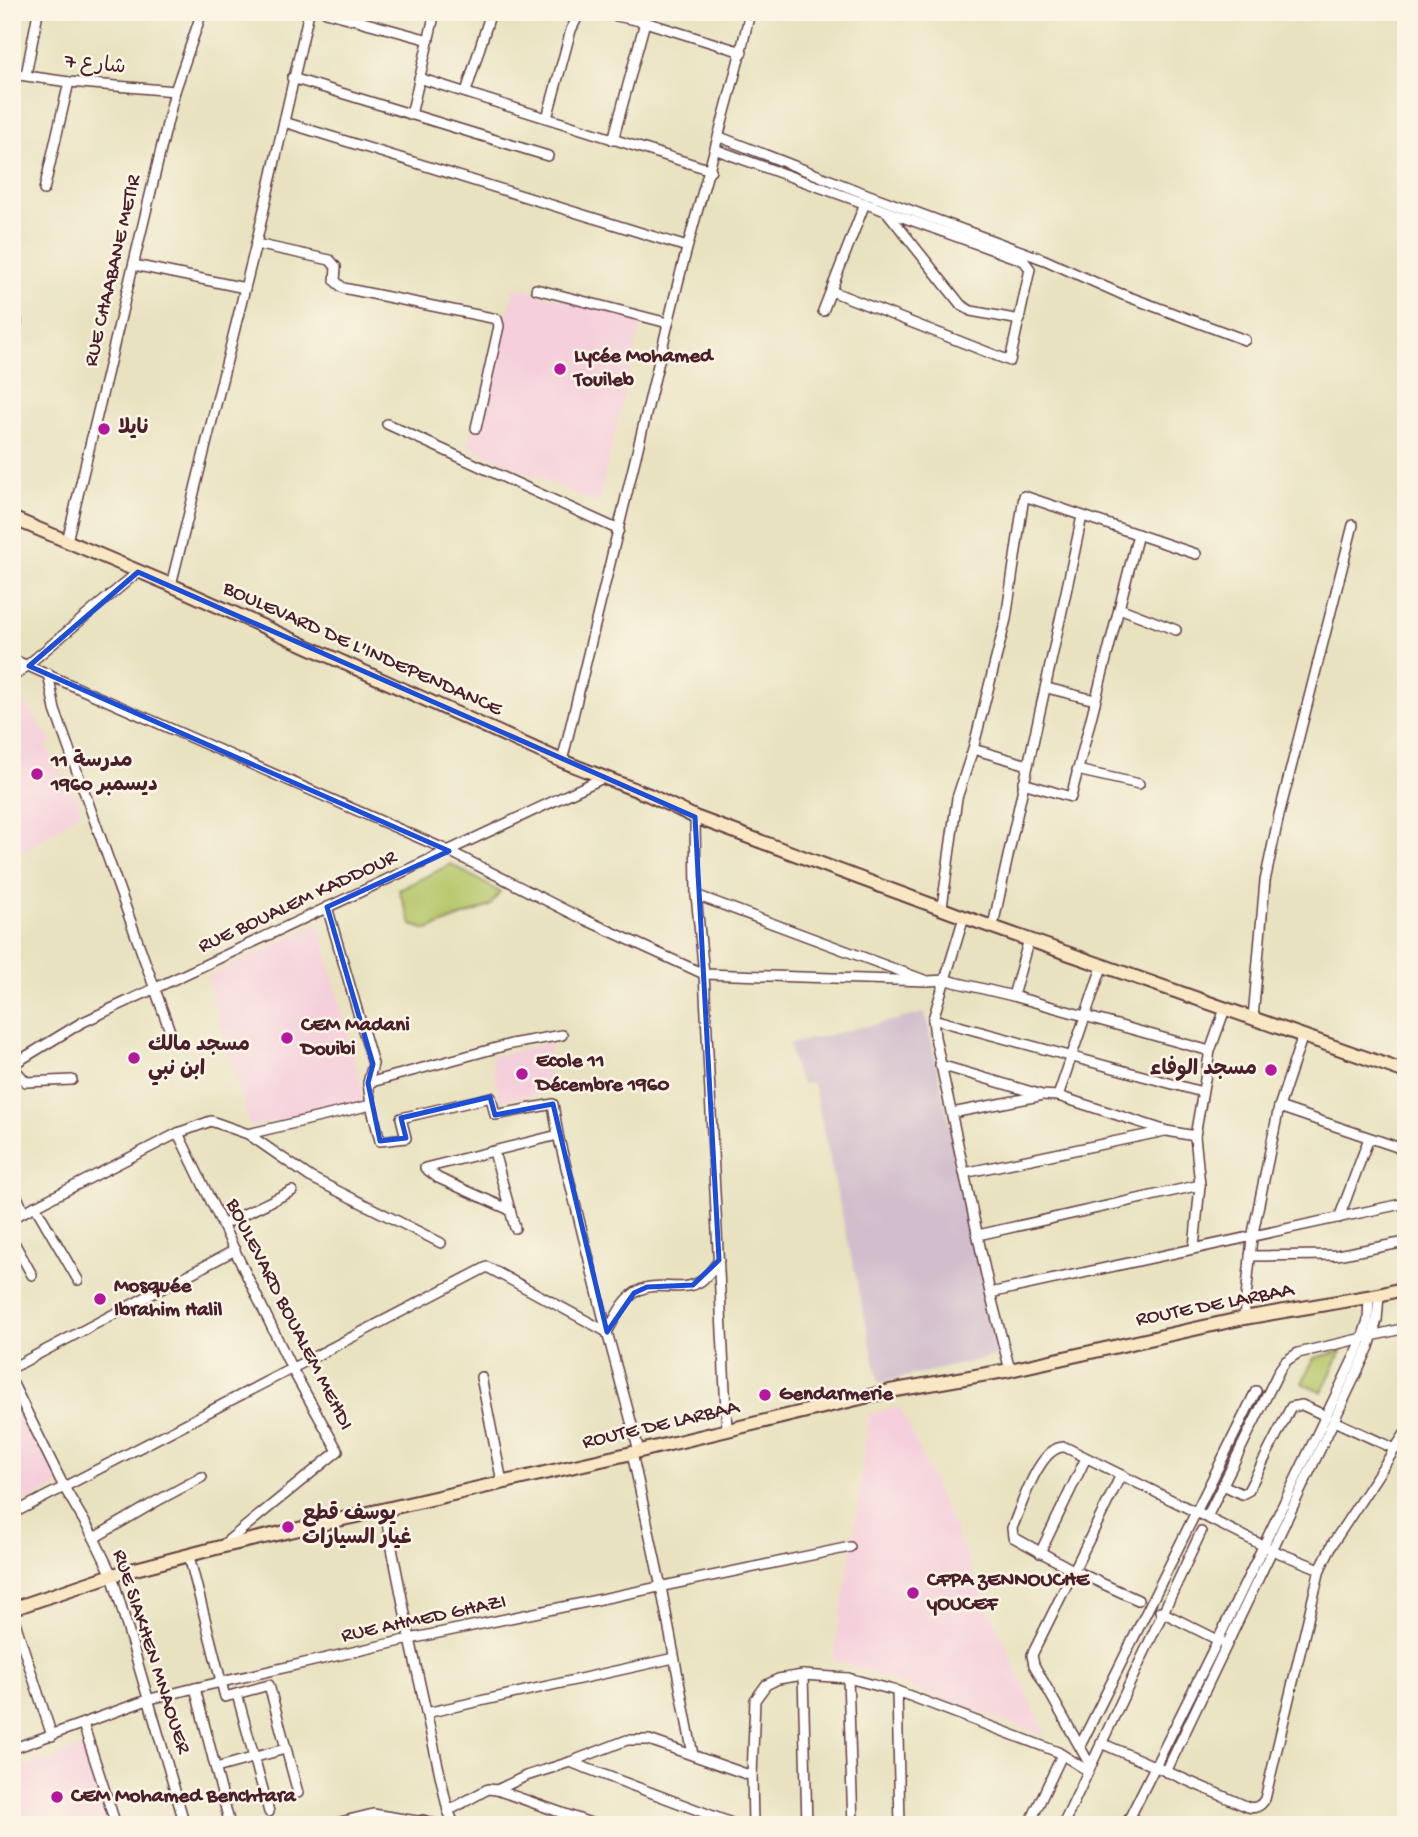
<svg xmlns="http://www.w3.org/2000/svg" width="1418" height="1837" font-family="'Gochi Hand','Playpen Sans Arabic',sans-serif">
  <style>
    .built { fill: #f5cfdc }
    .industrial { fill: #d1bdcc }
    .green { fill: #b6c76b; stroke: #80734b; stroke-width: 2 }
    .lines { fill: none; stroke-linecap: round; stroke-linejoin: round }
    .street-casing { stroke: #623c41; stroke-width: 12 }
    .secondary-casing { stroke: #623c41; stroke-width: 16 }
    .street { stroke: #fff; stroke-width: 9 }
    .secondary { stroke: #f9e7c3; stroke-width: 12 }
    .marked { fill: none; stroke: #1d4ed8; stroke-width: 5; stroke-linejoin: round }
    .poi-dot { fill: #b5179e; stroke: #fcf5e5; stroke-width: 2.5 }
    .labels { text-anchor: middle; dominant-baseline: central; stroke-width: 5; stroke-linejoin: round; paint-order: stroke }
    .street-label { font-size: 21px; fill: #4a1f2b; stroke: #fcf5e5 }
    .poi-label { font-size: 21px; font-weight: bold; fill: #4a1f2b; stroke: #fcf5e5; text-anchor: start }
  </style>
  <rect width="100%" height="100%" fill="#fcf5e5"/>
  <filter id="ink" filterUnits="userSpaceOnUse"><feTurbulence type="fractalNoise" baseFrequency=".0143" numOctaves="2"/><feDisplacementMap in="SourceGraphic" scale="14" xChannelSelector="R" yChannelSelector="G"/><feConvolveMatrix kernelMatrix="1 2 1 2 8 2 1 2 1" color-interpolation-filters="sRGB"/></filter>
  <filter id="wash" filterUnits="userSpaceOnUse"><feTurbulence type="fractalNoise" baseFrequency=".00686" numOctaves="4" result="noise"/><feDisplacementMap in="SourceGraphic" scale="28" xChannelSelector="R" yChannelSelector="G"/><feGaussianBlur stdDeviation="1.57" result="paint"/><feColorMatrix in="noise" values="0 0 0 0 0 0 0 0 0 0 0 0 0 0 0 0 0 1.4 0 .05"/><feComposite in="paint" operator="in"/></filter>
  <g filter="url(#wash)">
    <rect width="100%" height="100%" fill="#e8e2c0"/>
    <g class="built">
      <path d="M 515,287 L 642,320 L 598,504 L 468,446 Z"/>
      <path d="M 13,685 L 52,742 L 46,746 L 79,802 L 81,812 L 12,860 Z"/>
      <path d="M 319,924 L 365,1100 L 250,1127 L 207,977 Z"/>
      <path d="M 550,1043 L 548,1092 L 500,1101 L 491,1057 Z"/>
      <path d="M 12,1395 L 60,1484 L 12,1509 Z"/>
      <path d="M 900,1407 L 1046,1736 L 833,1660 L 855,1526 L 869,1414 Z"/>
      <path d="M 84,1746 L 111,1825 L 12,1825 L 12,1770 L 45,1759 L 47,1764 L 54,1762 L 53,1757 Z"/>
    </g>
    <path class="industrial" d="M 925,1013 L 1000,1355 L 879,1383 L 813,1083 L 802,1084 L 795,1071 L 789,1044 Z"/>
    <g class="green">
      <path d="M 451,864 L 500,892 L 490,906 L 427,930 L 412,925 L 399,890 Z"/>
      <path d="M 1341,1351 L 1322,1392 L 1302,1383 L 1314,1358 Z"/>
    </g>
  </g>
  <g filter="url(#ink)">
    <g class="lines">
      <defs>
        <g id="street">
          <path d="M 326,12 L 429,40"/>
          <path d="M 597,12 L 645,22 L 742,52"/>
          <path d="M 12,74 L 69,82 L 175,91"/>
          <path d="M 26,75 L 38,12"/>
          <path d="M 292,78 L 548,156"/>
          <path d="M 419,78 L 711,170"/>
          <path d="M 466,92 L 491,12"/>
          <path d="M 411,115 L 435,12"/>
          <path d="M 547,118 L 571,30 L 580,12"/>
          <path d="M 284,122 L 687,247"/>
          <path d="M 720,137 L 853,189 L 1045,260 L 1121,294 L 1245,340"/>
          <path d="M 613,140 L 645,22"/>
          <path d="M 717,150 L 1024,261 L 1030,269 L 1010,361 L 831,291"/>
          <path d="M 44,190 L 69,82"/>
          <path d="M 887,212 L 961,305 L 971,311 L 1020,320"/>
          <path d="M 256,244 L 330,260 L 336,267 L 335,281 L 343,288 L 497,319 L 499,326 L 476,428"/>
          <path d="M 134,265 L 245,288"/>
          <path d="M 536,289 L 668,323"/>
          <path d="M 823,311 L 865,203"/>
          <path d="M 12,340 L 17,321"/>
          <path d="M 387,424 L 619,530"/>
          <path d="M 67,541 L 175,91 L 202,12"/>
          <path d="M 171,585 L 256,244 L 309,12"/>
          <path d="M 1119,608 L 1176,630"/>
          <path d="M 12,659 L 449,851 L 577,916 L 704,974 L 927,981"/>
          <path d="M 48,673 L 55,710 L 171,1034"/>
          <path d="M 12,678 L 138,572"/>
          <path d="M 1047,688 L 1095,700"/>
          <path d="M 973,749 L 1028,765"/>
          <path d="M 562,761 C 602,602 638,442 678,283 C 701,192 730,104 750,12"/>
          <path d="M 1077,770 L 1139,784"/>
          <path d="M 1023,783 L 1071,797 L 1138,534"/>
          <path d="M 695,817 L 696,895 L 704,974 L 727,1430"/>
          <path d="M 696,895 L 927,981 L 946,980 L 1013,996 L 1210,1051"/>
          <path d="M 942,907 L 957,798 L 973,749 L 1006,619 L 1024,496 L 1196,554"/>
          <path d="M 964,917 L 933,1019 L 935,1037 L 990,1293 L 1010,1370"/>
          <path d="M 993,926 C 1022,789 1054,653 1082,516"/>
          <path d="M 1013,996 L 1029,939"/>
          <path d="M 1253,1018 L 1265,881 L 1279,815 L 1353,525"/>
          <path d="M 933,1019 L 1202,1092"/>
          <path d="M 12,1065 L 81,1023 L 603,778"/>
          <path d="M 940,1065 L 1042,1095 L 1058,1096 L 1167,1131 L 1195,1136"/>
          <path d="M 12,1066 L 26,1082 L 72,1080"/>
          <path d="M 368,1083 L 511,1044 L 562,1035"/>
          <path d="M 1058,1096 L 1103,964"/>
          <path d="M 371,1105 L 380,1141 L 406,1138 L 401,1118 L 491,1097 L 495,1115 L 553,1104 L 558,1135 L 607,1332"/>
          <path d="M 1279,1107 L 1406,1150"/>
          <path d="M 952,1113 L 1039,1096"/>
          <path d="M 178,1133 L 292,1369 L 338,1451 L 224,1544"/>
          <path d="M 248,1134 L 371,1105 L 368,1083 L 373,1064 L 327,907"/>
          <path d="M 494,1152 L 515,1228"/>
          <path d="M 964,1173 L 1165,1131"/>
          <path d="M 12,1186 L 24,1212"/>
          <path d="M 35,1206 L 78,1280"/>
          <path d="M 510,1210 L 438,1178 L 425,1168 L 558,1135"/>
          <path d="M 12,1218 L 178,1133 L 211,1121 L 248,1134 L 310,1177 L 441,1243"/>
          <path d="M 1339,1218 L 1369,1138"/>
          <path d="M 222,1225 L 292,1191"/>
          <path d="M 978,1235 L 1200,1185"/>
          <path d="M 12,1239 L 32,1275"/>
          <path d="M 1194,1248 L 1200,1185 L 1195,1136 L 1210,1051 L 1225,1009"/>
          <path d="M 1250,1256 L 1337,1255 L 1406,1242"/>
          <path d="M 990,1293 L 1406,1203"/>
          <path d="M 1244,1318 L 1252,1238 L 1279,1107 L 1303,1035"/>
          <path d="M 12,1368 L 235,1250"/>
          <path d="M 481,1377 L 502,1482"/>
          <path d="M 12,1382 L 64,1487 L 94,1538 L 112,1575 L 185,1825"/>
          <path d="M 1334,1421 L 1395,1449"/>
          <path d="M 639,1451 L 607,1332 C 615,1319 622,1301 636,1292 C 656,1279 682,1294 701,1281 C 708,1276 714,1267 719,1260"/>
          <path d="M 632,1453 L 661,1587 L 693,1755"/>
          <path d="M 1223,1485 L 1242,1494 L 1248,1491 L 1291,1407 L 1302,1405 L 1326,1416"/>
          <path d="M 384,1508 L 410,1639 L 448,1811 L 455,1825"/>
          <path d="M 12,1514 L 487,1267 L 607,1332"/>
          <path d="M 1207,1517 L 1280,1369 L 1286,1361 L 1298,1353 L 1406,1328"/>
          <path d="M 94,1538 L 157,1501 L 202,1477"/>
          <path d="M 1040,1553 L 1086,1458"/>
          <path d="M 189,1556 L 225,1697 L 269,1685 L 298,1793"/>
          <path d="M 1138,1600 L 1073,1570 L 1013,1537 L 1012,1528 C 1021,1508 1039,1445 1065,1447 L 1272,1550 L 1320,1569"/>
          <path d="M 1160,1611 L 1222,1642"/>
          <path d="M 12,1613 L 52,1736"/>
          <path d="M 803,1675 L 807,1825"/>
          <path d="M 848,1678 L 853,1825"/>
          <path d="M 195,1688 L 230,1825"/>
          <path d="M 897,1691 L 900,1825"/>
          <path d="M 237,1694 L 269,1812"/>
          <path d="M 426,1713 L 674,1658"/>
          <path d="M 83,1724 L 116,1825"/>
          <path d="M 1101,1743 L 1248,1807 C 1255,1809 1261,1806 1265,1799 L 1320,1569 L 1333,1543 L 1406,1432"/>
          <path d="M 1080,1746 L 1256,1391"/>
          <path d="M 12,1749 L 150,1699 L 195,1688 L 410,1639 L 850,1547"/>
          <path d="M 570,1762 L 737,1825"/>
          <path d="M 1090,1765 L 1034,1665 L 1032,1655 L 1121,1475"/>
          <path d="M 216,1768 L 285,1749"/>
          <path d="M 1166,1772 L 1369,1347 L 1377,1320 L 1379,1295"/>
          <path d="M 497,1790 L 596,1825"/>
          <path d="M 448,1811 L 488,1789 L 497,1790 L 526,1776 L 570,1762 L 627,1740 L 649,1740 L 752,1776"/>
          <path d="M 328,1825 L 373,1814 L 423,1822"/>
          <path d="M 753,1825 L 752,1776 L 755,1700 L 766,1685 L 778,1679 L 803,1675 L 848,1678 L 897,1691 L 1058,1752 L 1088,1771"/>
          <path d="M 1029,1825 L 1062,1755"/>
          <path d="M 1063,1825 L 1201,1532"/>
          <path d="M 1126,1825 L 1218,1640 L 1360,1345 L 1368,1320 L 1369,1296"/>
        </g>
        <g id="secondary">
          <path d="M 12,518 L 171,585 L 562,761 L 649,795 L 695,817 L 964,917 L 1406,1072"/>
          <path d="M 12,1609 L 112,1575 L 220,1547 L 632,1453 L 890,1391 L 1010,1370 L 1244,1318 L 1379,1295 L 1406,1288"/>
          <path d="M 423,1822 L 432,1825"/>
        </g>
      </defs>
      <use href="#street" class="street-casing"/>
      <use href="#secondary" class="secondary-casing"/>
      <use href="#street" class="street"/>
      <use href="#secondary" class="secondary"/>
    </g>
  </g>
  <path class="marked" d="M 138,572 L 695,817 L 719,1260 L 693,1285 L 647,1287 L 634,1293 L 607,1332 L 553,1104 L 495,1115 L 490,1097 L 401,1118 L 406,1138 L 380,1141 L 368,1083 L 373,1064 L 327,907 L 449,851 L 29,666 Z"/>
  <g class="poi-dot">
    <circle cx="560" cy="369" r="7"/>
    <circle cx="104" cy="429" r="7"/>
    <circle cx="37" cy="774" r="7"/>
    <circle cx="287" cy="1038" r="7"/>
    <circle cx="134" cy="1058" r="7"/>
    <circle cx="1271" cy="1070" r="7"/>
    <circle cx="522" cy="1074" r="7"/>
    <circle cx="100" cy="1299" r="7"/>
    <circle cx="765" cy="1395" r="7"/>
    <circle cx="288" cy="1527" r="7"/>
    <circle cx="913" cy="1593" r="7"/>
    <circle cx="57" cy="1797" r="7"/>
  </g>
  <g class="labels">
    <g class="street-label">
      <text transform="translate(95 66) rotate(6)">شارع 7</text>
      <text transform="translate(114 271) rotate(-77)">RUE CHAABANE METIR</text>
      <text transform="translate(362 650) rotate(24)">BOULEVARD DE L'INDEPENDANCE</text>
      <text transform="translate(298 903) rotate(-25)">RUE BOUALEM KADDOUR</text>
      <text transform="translate(1215 1306) rotate(-11)">ROUTE DE LARBAA</text>
      <text transform="translate(288 1315) rotate(63)">BOULEVARD BOUALEM MEHDI</text>
      <text transform="translate(661 1426) rotate(-13)">ROUTE DE LARBAA</text>
      <text transform="translate(424 1620) rotate(-12)">RUE AHMED GHAZI</text>
      <text transform="translate(150 1652) rotate(72)">RUE SIAKHEN MNAOUER</text>
    </g>
    <g class="poi-label">
      <text x="574" y="357">Lycée Mohamed<tspan x="574" dy="24">Touileb</tspan></text>
      <text x="118" y="429">نايلا</text>
      <text x="51" y="762">مدرسة 11<tspan x="51" dy="24">ديسمبر 1960</tspan></text>
      <text x="301" y="1026">CEM Madani<tspan x="301" dy="24">Douibi</tspan></text>
      <text x="148" y="1046">مسجد مالك<tspan x="148" dy="24">ابن نبي</tspan></text>
      <text x="536" y="1062">Ecole 11<tspan x="536" dy="24">Décembre 1960</tspan></text>
      <text x="1257" y="1070" text-anchor="end">مسجد الوفاء</text>
      <text x="114" y="1287">Mosquée<tspan x="114" dy="24">Ibrahim Halil</tspan></text>
      <text x="779" y="1395">Gendarmerie</text>
      <text x="302" y="1515">يوسف قطع<tspan x="302" dy="24">غيار السيارات</tspan></text>
      <text x="927" y="1581">CFPA zENNOUCHE<tspan x="927" dy="24">yOUCEF</tspan></text>
      <text x="71" y="1797">CEM Mohamed Benchtara</text>
    </g>
  </g>
  <rect width="1418" height="1837" fill="none" stroke="#fcf5e5" stroke-width="42"/>
</svg>
